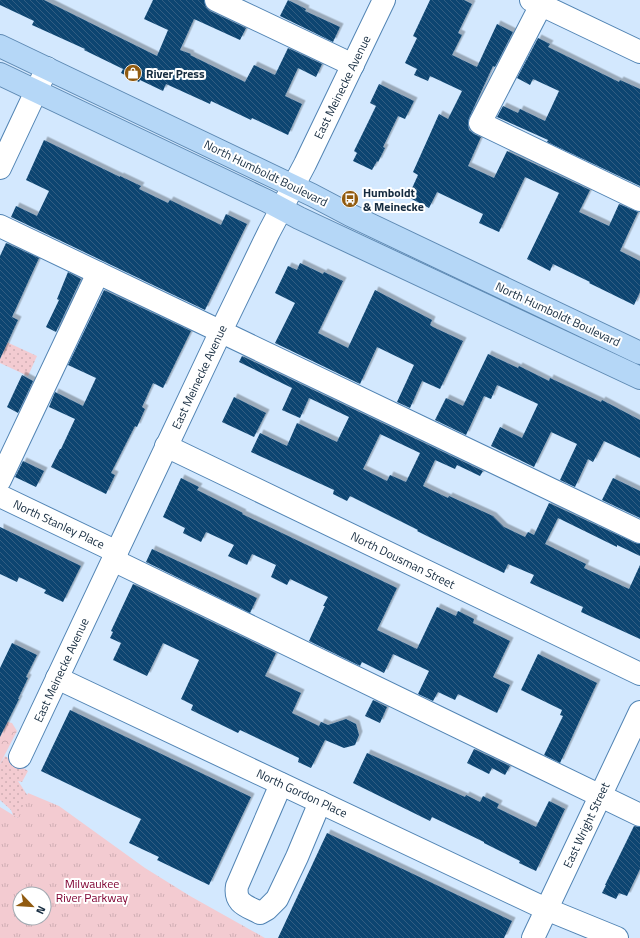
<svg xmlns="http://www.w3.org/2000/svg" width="640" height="938" font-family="'Titillium Web',sans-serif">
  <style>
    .grass { fill: url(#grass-dots) }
    .forest { fill: url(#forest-crowns) }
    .park { fill: url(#park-tufts); fill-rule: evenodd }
    .building { fill: url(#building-back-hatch); fill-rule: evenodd; filter: url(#shadow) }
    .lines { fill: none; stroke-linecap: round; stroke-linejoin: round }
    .minor-casing { stroke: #5184b4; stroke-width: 24 }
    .major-casing { stroke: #5d89b3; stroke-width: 24 }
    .minor { stroke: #fff; stroke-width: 22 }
    .major { stroke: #b5d7f7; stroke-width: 22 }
    .labels { text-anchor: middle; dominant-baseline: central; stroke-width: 4; stroke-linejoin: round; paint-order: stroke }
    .poi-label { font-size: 12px; font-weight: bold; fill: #152b3f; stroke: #fff; text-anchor: start }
    .street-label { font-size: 12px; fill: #152b3f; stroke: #fff }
    .park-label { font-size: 12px; fill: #800534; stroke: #fff }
  </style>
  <defs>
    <pattern id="grass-dots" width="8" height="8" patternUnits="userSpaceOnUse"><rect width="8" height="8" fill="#f3cbd1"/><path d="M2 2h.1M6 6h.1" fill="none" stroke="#cfaeb4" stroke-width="1.8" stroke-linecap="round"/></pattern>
    <pattern id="forest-crowns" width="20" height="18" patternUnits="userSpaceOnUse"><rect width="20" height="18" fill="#f3cbd1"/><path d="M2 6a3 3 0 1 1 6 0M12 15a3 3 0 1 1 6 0" fill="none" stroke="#cfaeb4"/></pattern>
    <pattern id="park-tufts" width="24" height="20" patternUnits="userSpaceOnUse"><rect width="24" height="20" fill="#f3cbd1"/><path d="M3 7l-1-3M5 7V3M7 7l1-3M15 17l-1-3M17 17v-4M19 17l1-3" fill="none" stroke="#cfaeb4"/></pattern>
    <pattern id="building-back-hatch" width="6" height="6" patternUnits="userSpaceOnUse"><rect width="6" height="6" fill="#0f4571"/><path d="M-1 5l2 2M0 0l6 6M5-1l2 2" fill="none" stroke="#315d82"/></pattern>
    <filter id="shadow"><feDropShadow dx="3.5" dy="-3.5" stdDeviation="0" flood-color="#0004"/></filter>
  </defs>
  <rect width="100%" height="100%" fill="#d3e8fe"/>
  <g class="grass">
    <path d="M 0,339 L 37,356 L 28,376 L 0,363 Z"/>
    <path d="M 5,756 L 28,771 L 22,782 L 18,781 L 59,843 L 13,815 L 11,810 L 0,800 L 0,764 Z"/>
  </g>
  <path class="forest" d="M 0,720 L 12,723 L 17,731 L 0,764 Z"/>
  <path class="park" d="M 28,793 L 59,806 L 145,868 L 190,896 L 265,938 L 0,938 L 0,807 L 18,818 ZM 20,894 L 44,894 L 44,918 L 20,918 Z"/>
  <g class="building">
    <path d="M 0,0 L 44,0 L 157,56 L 168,30 L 144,19 L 153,0 L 204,0 L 206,7 L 210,11 L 246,28 L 240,40 L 194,19 L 180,50 L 191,54 L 190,55 L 245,82 L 254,65 L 275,75 L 288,48 L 322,64 L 316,77 L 298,68 L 285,96 L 302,104 L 288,135 L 252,118 L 251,120 L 211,101 L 210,104 L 166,84 L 163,91 L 140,80 L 139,82 L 121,73 L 123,69 L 84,50 L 85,49 L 32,25 L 34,21 L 0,5 Z"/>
    <path d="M 288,0 L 306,9 L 305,11 L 340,27 L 333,42 L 280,16 Z"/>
    <path d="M 430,0 L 464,0 L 472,4 L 458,33 L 462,35 L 452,55 L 477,67 L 497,24 L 513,32 L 495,67 L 493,66 L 469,118 L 468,124 L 469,130 L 474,134 L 481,137 L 468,166 L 494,178 L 507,151 L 590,190 L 579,212 L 609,226 L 619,204 L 638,212 L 620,251 L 640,261 L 640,292 L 634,305 L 589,283 L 590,282 L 553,264 L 550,271 L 527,259 L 559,193 L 525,177 L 499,232 L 479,223 L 483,214 L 437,192 L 429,208 L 408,197 L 418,175 L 413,172 L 439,114 L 448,119 L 462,91 L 430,76 L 428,81 L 414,75 L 417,69 L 405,63 L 417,38 L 413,36 Z"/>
    <path d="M 538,38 L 550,44 L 548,47 L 619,82 L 620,80 L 640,89 L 640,186 L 547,142 L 548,140 L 497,117 L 503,106 L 518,113 L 520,109 L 545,121 L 559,91 L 533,79 L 530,85 L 517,78 Z"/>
    <path d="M 379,84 L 414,101 L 405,119 L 398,116 L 383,147 L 385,148 L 378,162 L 377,161 L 372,170 L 353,161 L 357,153 L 354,151 L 376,106 L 370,103 Z"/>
    <path d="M 44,140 L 120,177 L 120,176 L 141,186 L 139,189 L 168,203 L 170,200 L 221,225 L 226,214 L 247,224 L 205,310 L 11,217 L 16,206 L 37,216 L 49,191 L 26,180 Z"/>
    <path d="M 6,243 L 39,258 L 12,317 L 18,320 L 0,359 L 0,256 Z"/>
    <path d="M 300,263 L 323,274 L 324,272 L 343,281 L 318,333 L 348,348 L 375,290 L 432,320 L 430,325 L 433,327 L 463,341 L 440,389 L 422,381 L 410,408 L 397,402 L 414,365 L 377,347 L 360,384 L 275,343 L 295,303 L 275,293 L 288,266 L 297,270 Z"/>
    <path d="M 68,272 L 81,279 L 56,332 L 46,327 L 59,300 L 57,299 Z"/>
    <path d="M 104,290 L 191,331 L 163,388 L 153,383 L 142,407 L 145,409 L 137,427 L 135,426 L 111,473 L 115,475 L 106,494 L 51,467 L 60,449 L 61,449 L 75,419 L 49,407 L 55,392 L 83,406 L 96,378 L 68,365 Z"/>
    <path d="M 488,354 L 518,368 L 519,366 L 549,381 L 550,378 L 601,402 L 602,400 L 640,420 L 640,458 L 604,441 L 593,462 L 588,459 L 575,487 L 560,480 L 577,444 L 551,432 L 534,467 L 491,446 L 500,427 L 522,438 L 538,404 L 497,385 L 491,399 L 484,396 L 466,435 L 435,420 L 446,398 L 463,406 Z"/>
    <path d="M 242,356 L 483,471 L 480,476 L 457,465 L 455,469 L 435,460 L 423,486 L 448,498 L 449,496 L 493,516 L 504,527 L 525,537 L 528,532 L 534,535 L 549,503 L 635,543 L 640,544 L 640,556 L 617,545 L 617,547 L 558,518 L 545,544 L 586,564 L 584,568 L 629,589 L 640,565 L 640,639 L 581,612 L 583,607 L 530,583 L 534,575 L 508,564 L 504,573 L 429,537 L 417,531 L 418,530 L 350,496 L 347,501 L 333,494 L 334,490 L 251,452 L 260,433 L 287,446 L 297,423 L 337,442 L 349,417 L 309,398 L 300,418 L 282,410 L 292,388 L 239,362 ZM 380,434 L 420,453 L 406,482 L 390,475 L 387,481 L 363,469 Z"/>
    <path d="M 22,375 L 33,381 L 18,413 L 7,407 Z"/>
    <path d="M 234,397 L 266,413 L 254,437 L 222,422 Z"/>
    <path d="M 23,461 L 44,471 L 36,487 L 15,477 Z"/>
    <path d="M 181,478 L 199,487 L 197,490 L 243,513 L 242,514 L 397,588 L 377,630 L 417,649 L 437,607 L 456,616 L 458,611 L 474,619 L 473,623 L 510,641 L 493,677 L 510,685 L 497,713 L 458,694 L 455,700 L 438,692 L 433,701 L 418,694 L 429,671 L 393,654 L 384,673 L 362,662 L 360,666 L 309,641 L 325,606 L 323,606 L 328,597 L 290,579 L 287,585 L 271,577 L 276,565 L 252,554 L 247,565 L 228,556 L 234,545 L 206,532 L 201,542 L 183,533 L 185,528 L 163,517 Z"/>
    <path d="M 613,478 L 640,491 L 640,518 L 602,500 Z"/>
    <path d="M 0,527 L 81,566 L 63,602 L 44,593 L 46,590 L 19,577 L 17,582 L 0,574 Z"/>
    <path d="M 152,549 L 257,598 L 250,613 L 146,562 Z"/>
    <path d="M 133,584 L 276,653 L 265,676 L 301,693 L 292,713 L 319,726 L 321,722 L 328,725 L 346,719 L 356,724 L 359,735 L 355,745 L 344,748 L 325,740 L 311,768 L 298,762 L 299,758 L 240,730 L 238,733 L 191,710 L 193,705 L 181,699 L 199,660 L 163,643 L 147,676 L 113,660 L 121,643 L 110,638 L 113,632 L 111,631 Z"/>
    <path d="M 12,643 L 37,655 L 26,677 L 28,678 L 18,699 L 19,699 L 0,737 L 0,668 Z"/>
    <path d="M 538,654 L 597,683 L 560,763 L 544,755 L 563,716 L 560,715 L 562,710 L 521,690 Z"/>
    <path d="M 373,700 L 387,707 L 380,723 L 365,716 Z"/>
    <path d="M 70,710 L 251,797 L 209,885 L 157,860 L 159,857 L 129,843 L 141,819 L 41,771 Z"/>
    <path d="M 474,749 L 510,766 L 505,775 L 492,768 L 489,774 L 467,763 Z"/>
    <path d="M 367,753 L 465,797 L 466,795 L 480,802 L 483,796 L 499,804 L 497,808 L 536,827 L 549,801 L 565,809 L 536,871 L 519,863 L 520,861 L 484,843 L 484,842 L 432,817 L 430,821 L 353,783 Z"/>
    <path d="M 634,826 L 640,827 L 640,869 L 627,896 L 619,893 L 616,899 L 602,893 L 606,885 L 605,885 Z"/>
    <path d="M 327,833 L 512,921 L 504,938 L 278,938 Z"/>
  </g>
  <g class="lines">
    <defs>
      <g id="minor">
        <path d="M 216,0 L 353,65"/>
        <path d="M 531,0 L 640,52"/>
        <path d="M 541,5 L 480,123 L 640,200"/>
        <path d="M 0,168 L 47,68"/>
        <path d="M 0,226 L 640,532"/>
        <path d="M 166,446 L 640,674"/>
        <path d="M 0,480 L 98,273"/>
        <path d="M 0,496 L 117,552"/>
        <path d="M 113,560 L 640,815"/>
        <path d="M 57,678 L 546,909 L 617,938"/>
        <path d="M 20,757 L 221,331 L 269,232 L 305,164 L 384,0"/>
        <path d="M 281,784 L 237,886 C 234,904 247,906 260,913 L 267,909 L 277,899 L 297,857 L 320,802"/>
        <path d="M 533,938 L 640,712"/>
      </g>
      <g id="major">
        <path d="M 0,46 L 312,195 L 350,215 L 640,353"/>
        <path d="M 0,74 L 267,201 L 299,218 L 640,378"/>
      </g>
    </defs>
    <use href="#minor" class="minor-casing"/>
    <use href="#major" class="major-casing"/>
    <use href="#minor" class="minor"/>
    <use href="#major" class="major"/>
  </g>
  <defs>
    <symbol id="shop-disc" viewBox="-11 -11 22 22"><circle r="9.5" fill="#915b10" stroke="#fff"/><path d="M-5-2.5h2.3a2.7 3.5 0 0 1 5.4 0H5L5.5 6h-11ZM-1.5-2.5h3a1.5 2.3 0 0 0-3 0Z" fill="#fff"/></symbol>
    <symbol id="bus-disc" viewBox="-11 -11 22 22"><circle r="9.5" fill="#915b10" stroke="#fff"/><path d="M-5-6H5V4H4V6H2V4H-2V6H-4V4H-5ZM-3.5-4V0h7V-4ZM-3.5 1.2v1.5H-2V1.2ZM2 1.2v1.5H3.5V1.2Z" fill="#fff"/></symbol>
  </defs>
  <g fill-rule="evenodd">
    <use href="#shop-disc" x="123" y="63" width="20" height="20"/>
    <use href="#bus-disc" x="340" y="189" width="20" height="20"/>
  </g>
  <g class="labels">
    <g class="poi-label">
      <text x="146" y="73">River Press</text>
      <text x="363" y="192">Humboldt<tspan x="363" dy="14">&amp; Meinecke</tspan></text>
    </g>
    <g class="street-label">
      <text transform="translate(342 87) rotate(-64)">East Meinecke Avenue</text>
      <text transform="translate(266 173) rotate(26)">North Humboldt Boulevard</text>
      <text transform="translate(558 314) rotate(25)">North Humboldt Boulevard</text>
      <text transform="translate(199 377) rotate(-65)">East Meinecke Avenue</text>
      <text transform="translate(59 524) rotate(25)">North Stanley Place</text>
      <text transform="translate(403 560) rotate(26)">North Dousman Street</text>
      <text transform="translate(61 670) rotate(-65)">East Meinecke Avenue</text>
      <text transform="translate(302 793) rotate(25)">North Gordon Place</text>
      <text transform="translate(586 825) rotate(-65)">East Wright Street</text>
    </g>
    <g class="park-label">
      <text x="92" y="883">Milwaukee<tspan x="92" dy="14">River Parkway</tspan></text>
    </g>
  </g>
  <g transform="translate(32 906) rotate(115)"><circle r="19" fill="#ffffff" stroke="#a1aab2"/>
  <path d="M0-3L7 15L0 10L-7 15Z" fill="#915b10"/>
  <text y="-6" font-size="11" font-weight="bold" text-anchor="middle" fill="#152b3f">N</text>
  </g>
</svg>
